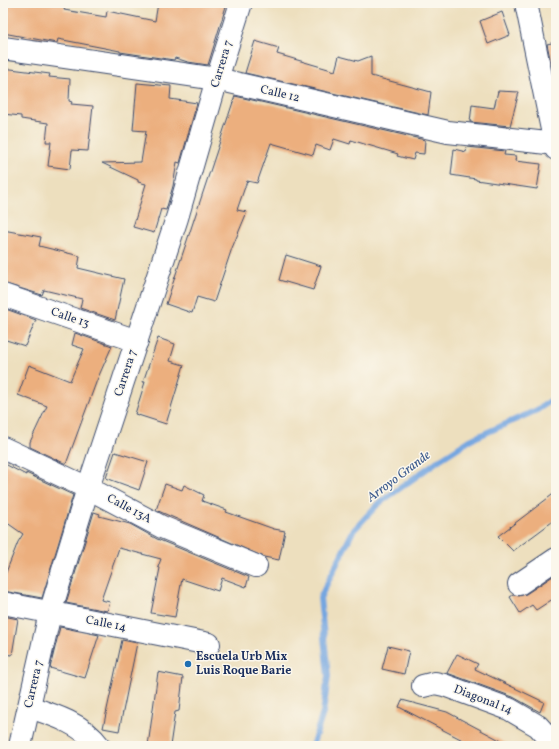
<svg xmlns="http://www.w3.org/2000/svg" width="559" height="749" font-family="Vollkorn,serif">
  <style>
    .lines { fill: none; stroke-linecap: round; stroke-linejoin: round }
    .stream { stroke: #74a6e0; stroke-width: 6 }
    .building { fill: #ecaf7e }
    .minor-casing { stroke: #3a496c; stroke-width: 24 }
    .minor { stroke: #fff; stroke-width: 22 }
    .poi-dot { fill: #1f6fb2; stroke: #fbf7ec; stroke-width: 1.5 }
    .labels { text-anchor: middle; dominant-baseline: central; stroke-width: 3; stroke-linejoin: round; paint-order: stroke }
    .street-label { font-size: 12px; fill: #1b2f5e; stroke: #fbf7ec }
    .poi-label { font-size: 12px; font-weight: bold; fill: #1b2f5e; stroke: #fbf7ec; text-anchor: start }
    .water-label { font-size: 13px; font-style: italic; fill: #3a598c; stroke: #fbf7ec }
  </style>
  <rect width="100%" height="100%" fill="#fbf7ec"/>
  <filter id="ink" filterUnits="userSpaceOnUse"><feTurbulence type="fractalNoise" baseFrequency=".025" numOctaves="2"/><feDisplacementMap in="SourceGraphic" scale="8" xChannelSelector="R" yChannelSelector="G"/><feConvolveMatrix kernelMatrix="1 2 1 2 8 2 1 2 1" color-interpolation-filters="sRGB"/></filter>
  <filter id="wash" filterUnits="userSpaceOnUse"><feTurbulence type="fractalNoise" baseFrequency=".012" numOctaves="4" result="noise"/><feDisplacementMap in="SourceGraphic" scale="16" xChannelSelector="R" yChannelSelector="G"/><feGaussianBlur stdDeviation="0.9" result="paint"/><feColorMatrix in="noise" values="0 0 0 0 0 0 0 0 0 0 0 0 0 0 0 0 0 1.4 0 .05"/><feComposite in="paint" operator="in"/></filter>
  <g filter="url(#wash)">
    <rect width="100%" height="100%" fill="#eddfbe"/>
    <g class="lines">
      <path class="stream" d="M 312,746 L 323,713 L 328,676 L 320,598 L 353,531 L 378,504 L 439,460 L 470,440 L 537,410 L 556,397"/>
    </g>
    <g id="blocks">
      <g class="building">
        <path d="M 3,3 L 66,3 L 64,10 L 106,17 L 107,11 L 155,21 L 158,3 L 227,3 L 208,65 L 188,62 L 175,58 L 174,60 L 120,52 L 120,51 L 58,39 L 57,43 L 3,33 Z"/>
        <path d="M 502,12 L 510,35 L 488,44 L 480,21 Z"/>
        <path d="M 255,41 L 279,48 L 277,54 L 335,71 L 339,56 L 358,61 L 371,56 L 371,76 L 431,92 L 428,115 L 245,73 Z"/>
        <path d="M 556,42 L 556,62 L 551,63 L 547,44 Z"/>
        <path d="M 3,68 L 50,74 L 49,77 L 70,79 L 69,101 L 72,102 L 71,104 L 93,106 L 88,151 L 72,150 L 70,169 L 48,166 L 51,142 L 46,142 L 48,123 L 21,119 L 21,116 L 3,114 Z"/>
        <path d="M 137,83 L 171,86 L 170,99 L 197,103 L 180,163 L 177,162 L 173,186 L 166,210 L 161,209 L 154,233 L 133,227 L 146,184 L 138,182 L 138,180 L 102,163 L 141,162 L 146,131 L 133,130 Z"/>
        <path d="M 498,91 L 519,92 L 510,126 L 470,122 L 472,105 L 494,108 Z"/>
        <path d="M 235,96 L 425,140 L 424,154 L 415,153 L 413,160 L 397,156 L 398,154 L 351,140 L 350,144 L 334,139 L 330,150 L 316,145 L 313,155 L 271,143 L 257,183 L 247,181 L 237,210 L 247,212 L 232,248 L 214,302 L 197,297 L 192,313 L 166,304 Z"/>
        <path d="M 467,147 L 505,151 L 504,155 L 516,156 L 515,161 L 541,164 L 537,189 L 476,180 L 476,179 L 451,175 L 454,149 L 466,152 Z"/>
        <path d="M 3,230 L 41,237 L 39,246 L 80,256 L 78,268 L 124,279 L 115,320 L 80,308 L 82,299 L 44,290 L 42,295 L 3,283 Z"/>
        <path d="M 286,255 L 321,266 L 313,290 L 279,280 Z"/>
        <path d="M 3,308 L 36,320 L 25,346 L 3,339 Z"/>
        <path d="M 75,333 L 112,346 L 97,380 L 66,464 L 30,447 L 30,442 L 47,406 L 18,395 L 29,365 L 70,381 L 84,349 L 72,345 Z"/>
        <path d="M 158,338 L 175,344 L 170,361 L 184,365 L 166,424 L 135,414 L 145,382 L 143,382 Z"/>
        <path d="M 115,452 L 148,462 L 139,490 L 106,478 Z"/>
        <path d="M 3,463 L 26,475 L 26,473 L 73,495 L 42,598 L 3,591 L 3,580 L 18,542 L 23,534 L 3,520 Z"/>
        <path d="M 165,484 L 182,490 L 184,485 L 204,495 L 202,501 L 227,510 L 226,512 L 274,529 L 285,531 L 279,560 L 264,557 L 156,510 Z"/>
        <path d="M 556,492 L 556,519 L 513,551 L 498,536 Z"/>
        <path d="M 94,512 L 100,514 L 99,516 L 130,524 L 157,539 L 249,577 L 246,587 L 222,578 L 218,591 L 182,579 L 175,617 L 151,613 L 160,568 L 158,567 L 161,559 L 119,548 L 101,600 L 110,602 L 107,611 L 66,603 Z"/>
        <path d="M 556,574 L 556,597 L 536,610 L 532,605 L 520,613 L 510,597 L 513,595 L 519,596 L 526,594 Z"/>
        <path d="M 3,616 L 18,619 L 12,655 L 3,654 Z"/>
        <path d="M 60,627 L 99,635 L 85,678 L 50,668 Z"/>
        <path d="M 122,640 L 137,643 L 119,731 L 103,728 Z"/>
        <path d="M 388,646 L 409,651 L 404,674 L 382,669 Z"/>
        <path d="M 457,654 L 478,664 L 475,669 L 544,702 L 540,712 L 513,697 L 447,673 Z"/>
        <path d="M 158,672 L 183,677 L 179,711 L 175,712 L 170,746 L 148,746 Z"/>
        <path d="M 402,700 L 447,712 L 511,746 L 474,746 L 399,707 Z"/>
      </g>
    </g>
  </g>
  <g filter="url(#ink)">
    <use href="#blocks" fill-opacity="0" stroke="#3a496c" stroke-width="1"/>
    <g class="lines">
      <defs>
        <g id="minor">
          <path d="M 526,3 L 556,149"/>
          <path d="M 3,48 L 217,79 L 448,132 L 556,144"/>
          <path d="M 3,295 L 137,341"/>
          <path d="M 3,448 L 88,488 L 162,527 L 256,566"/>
          <path d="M 519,584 L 556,559"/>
          <path d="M 3,603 L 209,644"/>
          <path d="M 423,686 L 435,683 L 444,685 L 509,709 L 538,726 L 556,746"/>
          <path d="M 29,707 C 54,715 83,724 99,746"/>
          <path d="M 20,746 L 50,613 L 88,488 L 177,218 L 217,79 L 241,3"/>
        </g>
      </defs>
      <use href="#minor" class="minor-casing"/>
      <use href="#minor" class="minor"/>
    </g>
  </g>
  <circle class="poi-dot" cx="188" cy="664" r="4"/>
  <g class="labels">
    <g class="street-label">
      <text transform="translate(222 64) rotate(-73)">Carrera 7</text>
      <text transform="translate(280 94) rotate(13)">Calle 12</text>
      <text transform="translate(70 318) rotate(19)">Calle 13</text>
      <text transform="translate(126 373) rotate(-72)">Carrera 7</text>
      <text transform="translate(129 509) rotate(28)">Calle 13A</text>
      <text transform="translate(106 624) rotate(11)">Calle 14</text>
      <text transform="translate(34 684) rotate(-77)">Carrera 7</text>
      <text transform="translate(483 700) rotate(21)">Diagonal 14</text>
    </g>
    <g class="poi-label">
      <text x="196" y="657">Escuela Urb Mix<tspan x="196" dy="14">Luis Roque Barie</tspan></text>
    </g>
    <g class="water-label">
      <text transform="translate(399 477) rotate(-37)">Arroyo Grande</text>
    </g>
  </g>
  <rect width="559" height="749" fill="none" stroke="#fbf7ec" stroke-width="16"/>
</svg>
